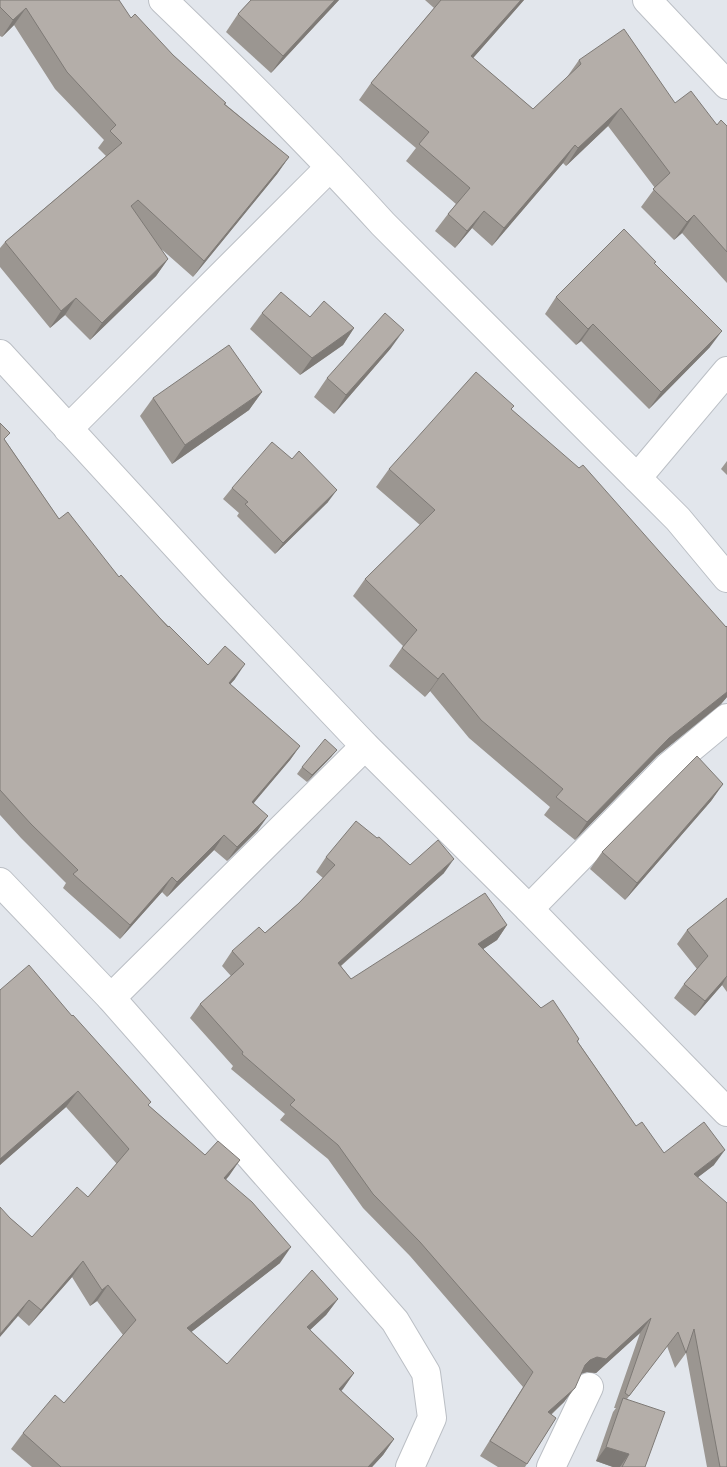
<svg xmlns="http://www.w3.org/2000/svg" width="727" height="1467" font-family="Overpass,sans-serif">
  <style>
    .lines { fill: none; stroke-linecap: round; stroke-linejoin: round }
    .minor-casing { stroke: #bbbfc5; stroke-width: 30 }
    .minor { stroke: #fff; stroke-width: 28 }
    .wall { fill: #9b9691 }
    .shaded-wall { fill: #7e7a76 }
    .building { fill: #b4aea9; stroke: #7e7a76 }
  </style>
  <rect width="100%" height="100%" fill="#e2e6ec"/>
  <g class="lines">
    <defs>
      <g id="minor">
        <path d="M 163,0 C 238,72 313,147 383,224 L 678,519 L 727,578"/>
        <path d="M 647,0 L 727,85"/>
        <path d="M 0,354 L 213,586 L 365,746 L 529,909 L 727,1112"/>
        <path d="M 68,429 L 330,167"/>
        <path d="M 637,478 L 727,371"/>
        <path d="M 0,882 L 111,998 L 395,1321 L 426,1373 L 432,1418 L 410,1467"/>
        <path d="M 529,909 L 668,767 L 727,718"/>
        <path d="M 111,998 L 365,746"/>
        <path d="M 551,1467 L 589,1387"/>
      </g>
    </defs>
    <use href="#minor" class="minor-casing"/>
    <use href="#minor" class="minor"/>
  </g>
  <g class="wall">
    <path d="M 0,0 L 131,18 L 173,55 L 225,104 L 289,157 L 277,174 L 193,277 L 159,247 L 168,259 L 156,276 L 90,340 L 65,315 L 50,328 L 0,267 L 0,248 L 5,242 L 106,156 L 98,148 L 104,140 L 55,89 L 14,25 L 2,37 L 0,36 Z"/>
    <path d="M 251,0 L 339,0 L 271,73 L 226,32 L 238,14 Z"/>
    <path d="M 425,0 L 524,0 L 473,58 L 533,109 L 567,77 L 579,60 L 675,103 L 717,125 L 727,126 L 727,283 L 682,233 L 674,240 L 641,207 L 655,188 L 608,126 L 566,166 L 563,163 L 492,246 L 472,228 L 455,248 L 435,231 L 448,214 L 456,204 L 406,161 L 416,148 L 359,100 L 371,83 L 434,8 Z"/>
    <path d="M 654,264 L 710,347 L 649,409 L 581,341 L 576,345 L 545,314 L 556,297 Z"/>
    <path d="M 262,313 L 310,317 L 354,328 L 343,345 L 300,375 L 250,329 Z"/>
    <path d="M 391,348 L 334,414 L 314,397 L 327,378 Z"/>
    <path d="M 262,392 L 249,410 L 172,464 L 140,416 L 153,398 Z"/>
    <path d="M 511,409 L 726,627 L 727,626 L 727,697 L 721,704 L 657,756 L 575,840 L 544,815 L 550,807 L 469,738 L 430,691 L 425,697 L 389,666 L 403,646 L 353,596 L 365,579 L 420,525 L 376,487 L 389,469 Z"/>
    <path d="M 0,423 L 5,440 L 59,519 L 208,665 L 235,679 L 230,684 L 300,746 L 290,760 L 253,803 L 258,830 L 227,861 L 214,850 L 167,897 L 162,892 L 120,939 L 63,888 L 66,883 L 21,838 L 0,815 Z"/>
    <path d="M 292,459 L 328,502 L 275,554 L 237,516 L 239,513 L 223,499 L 232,488 Z"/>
    <path d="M 727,461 L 727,475 L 721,469 Z"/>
    <path d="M 332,756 L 307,782 L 297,774 L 302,767 Z"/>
    <path d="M 723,784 L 711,801 L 625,900 L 590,869 L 602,852 Z"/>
    <path d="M 326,857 L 410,865 L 444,873 L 341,966 L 351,979 L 507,925 L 497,940 L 483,949 L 541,1008 L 579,1039 L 578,1042 L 636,1126 L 664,1153 L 714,1165 L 698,1177 L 727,1467 L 707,1467 L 686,1353 L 675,1368 L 667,1346 L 627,1399 L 645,1467 L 613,1467 L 596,1461 L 613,1412 L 616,1408 L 614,1408 L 640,1333 L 596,1373 L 587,1372 L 581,1374 L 564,1402 L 551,1415 L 556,1418 L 525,1467 L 498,1467 L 480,1456 L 523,1387 L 410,1256 L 363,1208 L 328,1159 L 280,1120 L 285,1114 L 231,1069 L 233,1066 L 190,1018 L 200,1004 L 231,976 L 222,966 L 232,951 L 265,933 L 299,903 L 323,878 L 316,872 Z"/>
    <path d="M 727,898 L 727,992 L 722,985 L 695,1016 L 674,998 L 684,984 L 697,969 L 677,944 L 687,930 Z"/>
    <path d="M 0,990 L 72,1016 L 151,1102 L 148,1105 L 205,1155 L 240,1160 L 226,1179 L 280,1263 L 191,1332 L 227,1364 L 338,1299 L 326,1315 L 310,1330 L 354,1373 L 341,1391 L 394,1439 L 383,1455 L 372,1467 L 32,1467 L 11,1449 L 23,1433 L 64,1403 L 123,1335 L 97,1301 L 90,1306 L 72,1277 L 29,1326 L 18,1316 L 10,1218 L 32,1237 L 88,1197 L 117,1164 L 66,1107 L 0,1165 Z"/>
  </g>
  <g class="shaded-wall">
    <path d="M 335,0 L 339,0 L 271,73 L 283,56 Z"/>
    <path d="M 521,0 L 524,0 L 459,74 L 471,56 Z"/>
    <path d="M 26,8 L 14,25 L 2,37 L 13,20 Z"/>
    <path d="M 621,108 L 608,126 L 566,166 L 578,148 Z"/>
    <path d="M 575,145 L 563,163 L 492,246 L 504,228 Z"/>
    <path d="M 289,157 L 277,174 L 193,277 L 204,261 Z"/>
    <path d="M 484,211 L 472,228 L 455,248 L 467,231 Z"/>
    <path d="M 694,215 L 682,233 L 674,240 L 687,222 Z"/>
    <path d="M 168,259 L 156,276 L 90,340 L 102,323 Z"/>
    <path d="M 76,298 L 65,315 L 50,328 L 61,311 Z"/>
    <path d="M 593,324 L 581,341 L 576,345 L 588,329 Z"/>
    <path d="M 354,328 L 343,345 L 300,375 L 312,358 Z"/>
    <path d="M 404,330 L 391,348 L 334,414 L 346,395 Z"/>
    <path d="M 722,331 L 710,347 L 649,409 L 661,392 Z"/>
    <path d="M 262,392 L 249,410 L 172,464 L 185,445 Z"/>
    <path d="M 337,490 L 328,502 L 275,554 L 283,543 Z"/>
    <path d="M 245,664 L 235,679 L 219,697 L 229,683 Z"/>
    <path d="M 443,673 L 430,691 L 425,697 L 438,679 Z"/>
    <path d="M 727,692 L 727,697 L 721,704 L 657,756 L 575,840 L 587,822 L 669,738 Z"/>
    <path d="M 300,746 L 290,760 L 242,817 L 252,802 Z"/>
    <path d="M 337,750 L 332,756 L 307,782 L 312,775 Z"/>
    <path d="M 723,784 L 711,801 L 625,900 L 637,883 Z"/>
    <path d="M 268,816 L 258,830 L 227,861 L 237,847 Z"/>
    <path d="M 224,835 L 214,850 L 167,897 L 177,882 Z"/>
    <path d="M 454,859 L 444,873 L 328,977 L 338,963 Z"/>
    <path d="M 172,877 L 162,892 L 120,939 L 130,925 Z"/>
    <path d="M 507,925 L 497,940 L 468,959 L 478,944 Z"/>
    <path d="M 727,976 L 722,985 L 695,1016 L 705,1001 Z"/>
    <path d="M 78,1091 L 66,1107 L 0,1165 L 0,1159 Z"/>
    <path d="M 725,1150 L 714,1165 L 684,1188 L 694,1174 Z"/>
    <path d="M 240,1160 L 229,1176 L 213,1194 L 224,1178 Z"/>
    <path d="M 291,1247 L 280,1263 L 176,1344 L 187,1328 Z"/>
    <path d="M 83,1261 L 72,1277 L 29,1326 L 41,1310 Z"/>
    <path d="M 108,1285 L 97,1301 L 90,1306 L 102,1290 Z"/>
    <path d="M 338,1299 L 326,1315 L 296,1343 L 307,1327 Z"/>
    <path d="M 29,1300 L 18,1316 L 0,1337 L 0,1334 Z"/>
    <path d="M 651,1318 L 640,1333 L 596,1373 L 587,1372 L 580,1374 L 585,1365 L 590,1360 Z"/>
    <path d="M 354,1373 L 343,1389 L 328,1405 L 339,1389 Z"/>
    <path d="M 575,1388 L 564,1402 L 537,1427 L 548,1412 Z"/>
    <path d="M 394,1439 L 383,1455 L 372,1467 L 368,1467 Z"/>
    <path d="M 606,1447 L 629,1454 L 620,1467 L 613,1467 L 596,1461 Z"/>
  </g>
  <g class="building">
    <path d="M 0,0 L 119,0 L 131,18 L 135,14 L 173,55 L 226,103 L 224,104 L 289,157 L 204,261 L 138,200 L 131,206 L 168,259 L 102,323 L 76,298 L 61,311 L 5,242 L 122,143 L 110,131 L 116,125 L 67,72 L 26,8 L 13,20 L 0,7 Z"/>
    <path d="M 251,0 L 335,0 L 283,56 L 238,14 Z"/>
    <path d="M 441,0 L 521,0 L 471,56 L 533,109 L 581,64 L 579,60 L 624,29 L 675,103 L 691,91 L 717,125 L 721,120 L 727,126 L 727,252 L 694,215 L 687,222 L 653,189 L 670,173 L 621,108 L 578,148 L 575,145 L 504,228 L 484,211 L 467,231 L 448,214 L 470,188 L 419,144 L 429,132 L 371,83 Z"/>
    <path d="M 624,229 L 656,262 L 654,263 L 722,331 L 661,392 L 593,324 L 588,329 L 556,297 Z"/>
    <path d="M 281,292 L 310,317 L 324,301 L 354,328 L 312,358 L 262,313 Z"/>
    <path d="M 385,313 L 404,330 L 346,395 L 327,378 Z"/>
    <path d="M 229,345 L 262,392 L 185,445 L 153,398 Z"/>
    <path d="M 476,372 L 514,406 L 511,409 L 579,468 L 583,465 L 726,627 L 727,626 L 727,692 L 669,738 L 587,822 L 556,797 L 563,789 L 481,720 L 443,673 L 438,679 L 402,648 L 417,630 L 365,579 L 435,510 L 389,469 Z"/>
    <path d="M 0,423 L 10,433 L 4,439 L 59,519 L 68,512 L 119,577 L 121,575 L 168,627 L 169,626 L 208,665 L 225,646 L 245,664 L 229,683 L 300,746 L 252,802 L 268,816 L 237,847 L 224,835 L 177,882 L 172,877 L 130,925 L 73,874 L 78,870 L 31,824 L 0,790 Z"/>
    <path d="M 272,442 L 292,459 L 299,451 L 337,490 L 283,543 L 245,504 L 248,502 L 232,488 Z"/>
    <path d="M 325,739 L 337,750 L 312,775 L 302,767 Z"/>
    <path d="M 697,756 L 723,784 L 637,883 L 602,852 Z"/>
    <path d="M 356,821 L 377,838 L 379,837 L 410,865 L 438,840 L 454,859 L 338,963 L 351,979 L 485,893 L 507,925 L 478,944 L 541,1008 L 553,1000 L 579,1039 L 577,1041 L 636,1126 L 642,1122 L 664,1153 L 704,1122 L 725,1150 L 694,1174 L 727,1203 L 727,1467 L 720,1467 L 694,1329 L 686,1353 L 678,1332 L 629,1396 L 625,1393 L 651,1318 L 606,1359 L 597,1357 L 590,1360 L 585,1365 L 575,1388 L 548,1412 L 556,1418 L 527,1464 L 490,1441 L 533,1372 L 420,1242 L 373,1194 L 338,1145 L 290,1105 L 295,1100 L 242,1054 L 243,1052 L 200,1004 L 244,964 L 232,951 L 259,927 L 265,933 L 299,903 L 335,865 L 326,857 Z"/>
    <path d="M 727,898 L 727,976 L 705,1001 L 684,984 L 708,956 L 687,930 Z"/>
    <path d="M 29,965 L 72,1016 L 73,1015 L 151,1102 L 148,1105 L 205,1155 L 218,1141 L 240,1160 L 224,1178 L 252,1202 L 291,1247 L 187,1328 L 227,1364 L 312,1270 L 338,1299 L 307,1327 L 354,1373 L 339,1389 L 394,1439 L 368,1467 L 61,1467 L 23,1433 L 55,1395 L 64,1403 L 136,1320 L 108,1285 L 102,1290 L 83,1261 L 41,1310 L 29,1300 L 0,1334 L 0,1207 L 10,1218 L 32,1237 L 77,1187 L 88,1197 L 129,1149 L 78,1091 L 0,1159 L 0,990 Z"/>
    <path d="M 623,1398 L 665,1412 L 645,1467 L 622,1467 L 629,1454 L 606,1447 Z"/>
  </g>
</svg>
